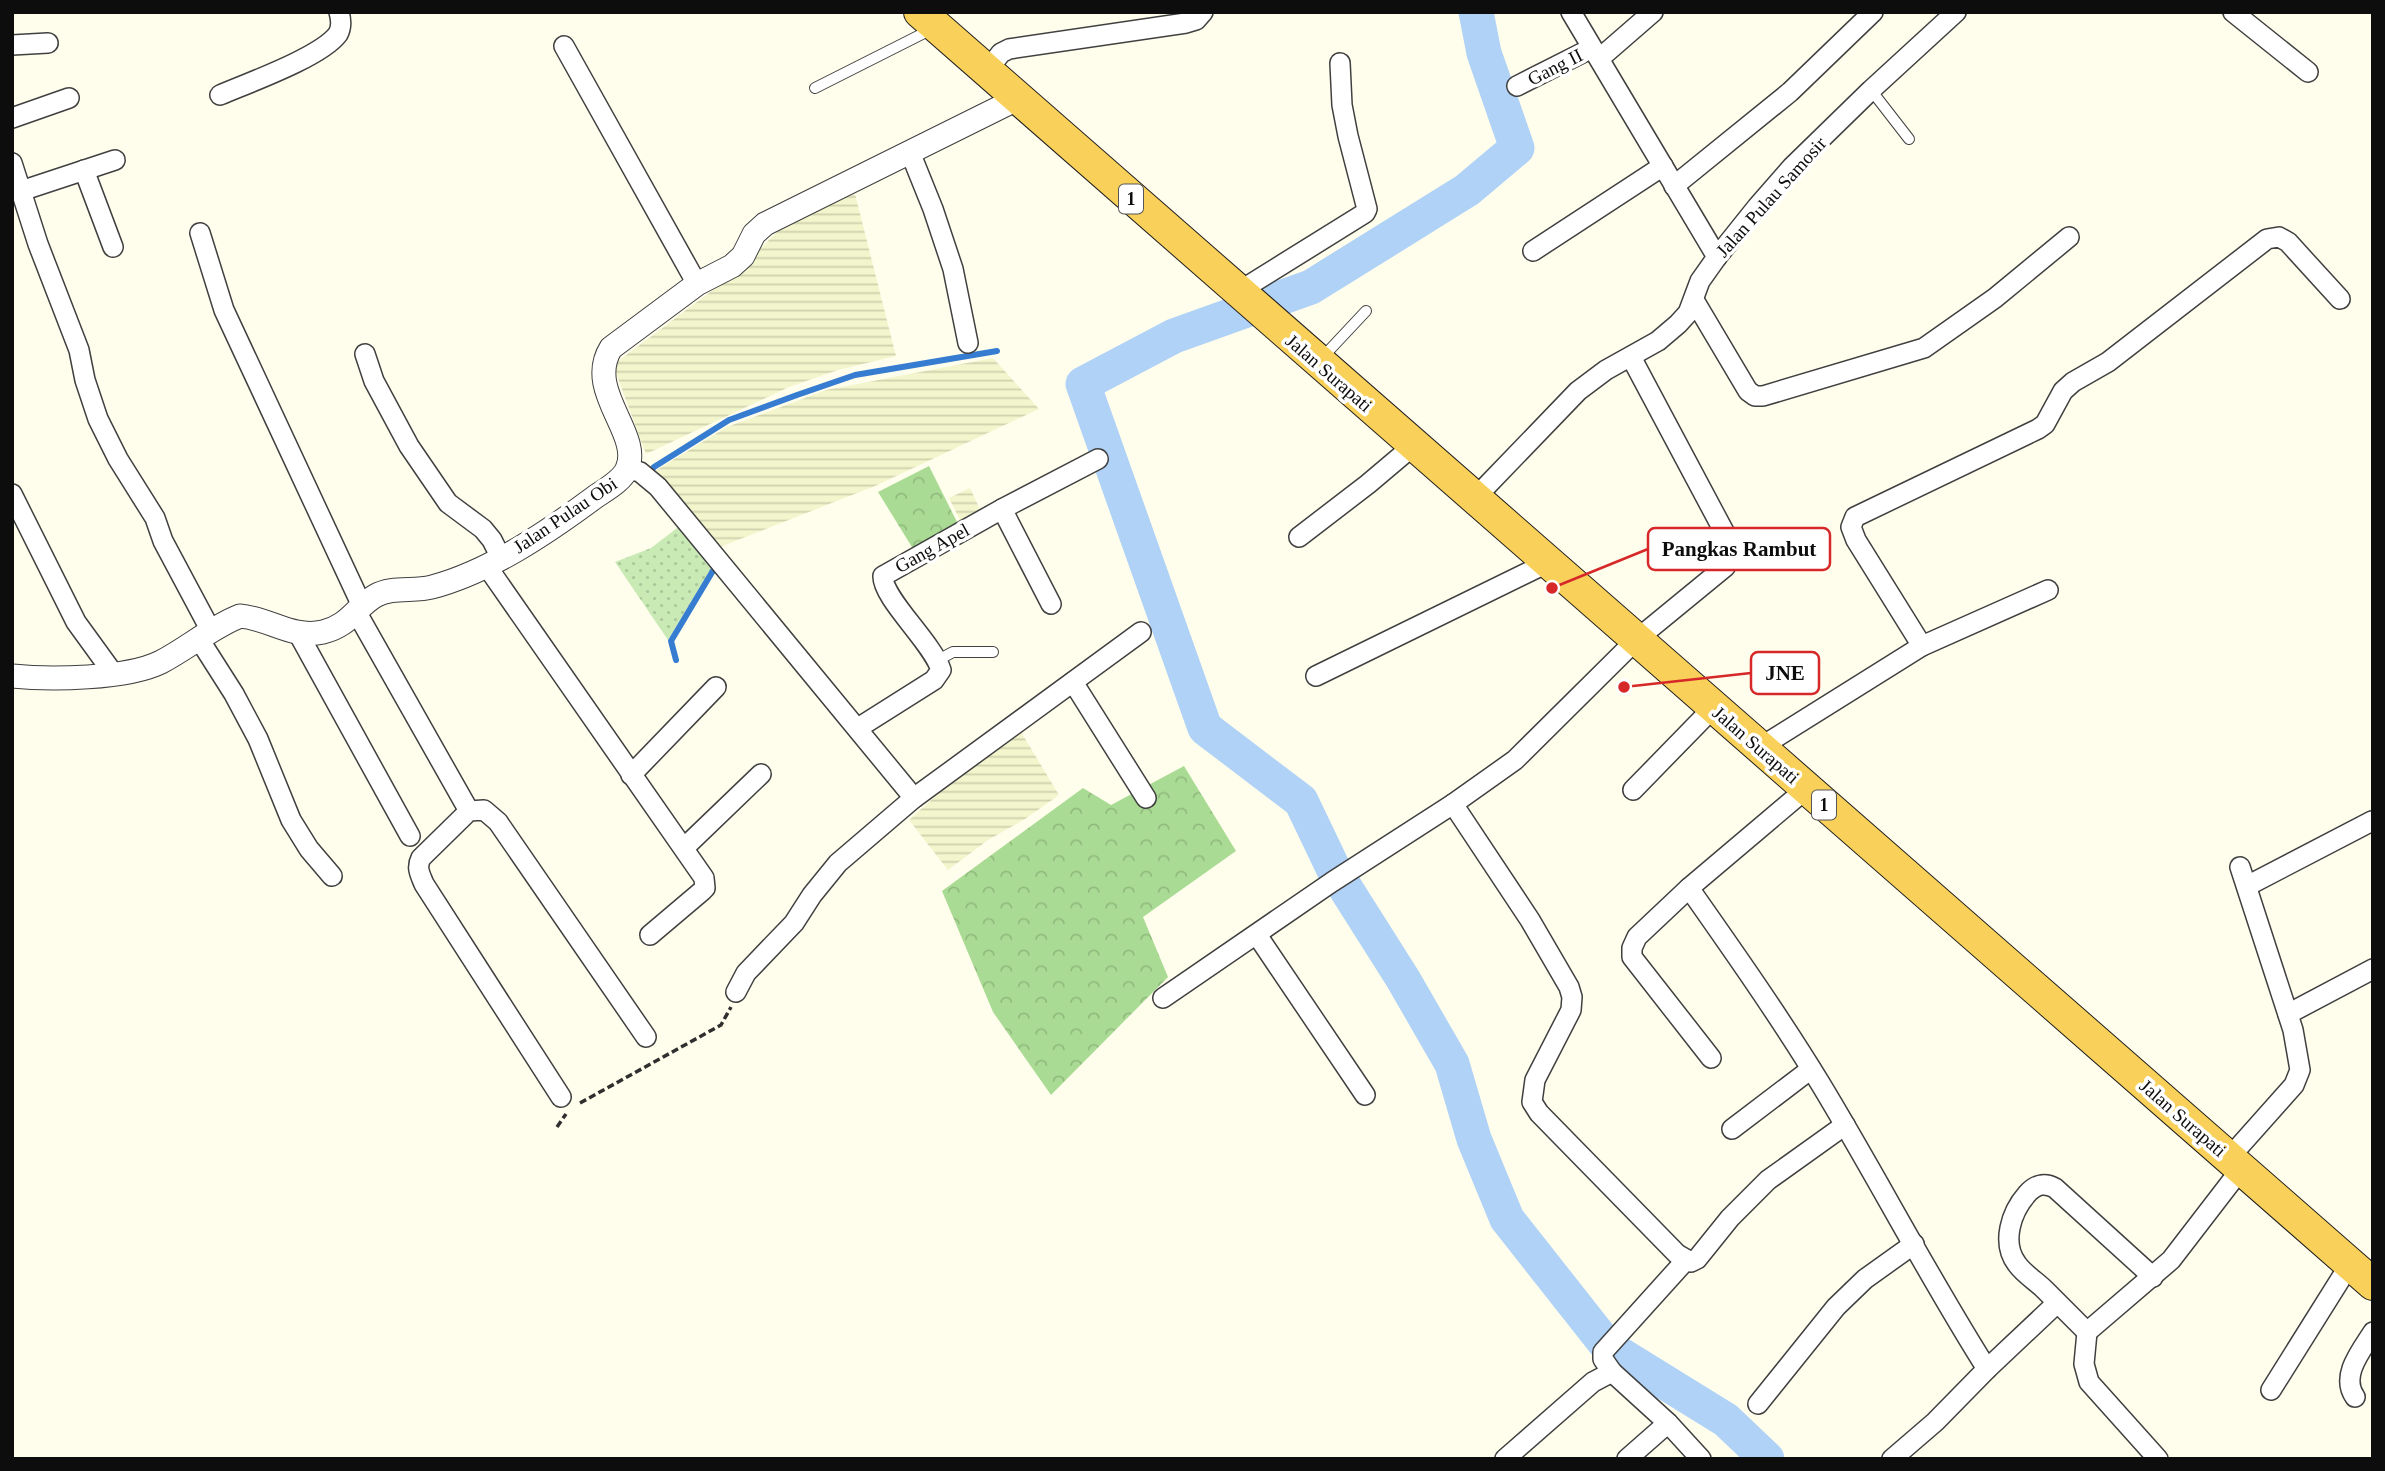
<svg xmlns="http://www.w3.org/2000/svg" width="2385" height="1471" font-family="Georgia,serif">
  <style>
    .farmland { fill: url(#farmland-rules) }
    .grass { fill: url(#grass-dots) }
    .forest { fill: url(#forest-crowns) }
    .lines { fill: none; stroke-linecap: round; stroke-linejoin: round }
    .stream { stroke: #367cd0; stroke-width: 6 }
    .river { stroke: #b0d2f7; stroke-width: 35 }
    .service-casing { stroke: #404040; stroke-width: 12 }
    .minor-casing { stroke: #404040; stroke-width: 22 }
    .tertiary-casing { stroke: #404040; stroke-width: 25 }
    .trunk-casing { stroke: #1e1e1e; stroke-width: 34 }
    .path { stroke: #2f2f2f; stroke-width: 3.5; stroke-dasharray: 7 3.5; stroke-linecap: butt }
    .service { stroke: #fff; stroke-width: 10 }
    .minor { stroke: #fff; stroke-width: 19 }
    .tertiary { stroke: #fff; stroke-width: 23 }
    .trunk { stroke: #f9d059; stroke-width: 32 }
    .labels { text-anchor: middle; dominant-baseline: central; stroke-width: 7; stroke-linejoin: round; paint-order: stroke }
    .shield { fill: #fff; stroke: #565656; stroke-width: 2 }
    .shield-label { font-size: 18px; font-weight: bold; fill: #0d0d0d }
    .street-label { font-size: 19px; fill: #0d0d0d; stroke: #fff }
    .leader { fill: none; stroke: #d62828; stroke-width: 2.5 }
    .callout-dot { fill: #d62828; stroke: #fff; stroke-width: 2.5 }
    .callout { fill: #fff; stroke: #d62828; stroke-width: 2.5 }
    .callout-label { font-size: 21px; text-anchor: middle; font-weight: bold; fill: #0d0d0d }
  </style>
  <defs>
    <pattern id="farmland-rules" width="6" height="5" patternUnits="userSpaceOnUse" patternTransform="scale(1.75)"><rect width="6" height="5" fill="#f3f5cc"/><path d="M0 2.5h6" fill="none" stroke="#cfd1ae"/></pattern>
    <pattern id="grass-dots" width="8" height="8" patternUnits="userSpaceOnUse" patternTransform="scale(1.75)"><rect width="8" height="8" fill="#c9eab5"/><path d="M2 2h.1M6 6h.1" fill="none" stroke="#abc89a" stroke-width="1.8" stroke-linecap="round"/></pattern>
    <pattern id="forest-crowns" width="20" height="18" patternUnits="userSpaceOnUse" patternTransform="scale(1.75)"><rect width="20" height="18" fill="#aadb94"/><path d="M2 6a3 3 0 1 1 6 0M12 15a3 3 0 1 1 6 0" fill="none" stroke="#91bb7e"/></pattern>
  </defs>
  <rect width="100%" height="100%" fill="#fffeec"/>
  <g class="farmland">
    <path d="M 855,194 L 896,356 L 838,370 L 789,387 L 646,454 L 613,365 L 737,272 L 791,218 Z"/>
    <path d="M 993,358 L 1039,409 L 875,486 L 720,547 L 655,471 L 727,427 L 826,390 Z"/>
    <path d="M 970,488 L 983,516 L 963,526 L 949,498 Z"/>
    <path d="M 1021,732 L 1059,795 L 1025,819 L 988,840 L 948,870 L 909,820 L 949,784 Z"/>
  </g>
  <path class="grass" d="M 681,525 L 713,565 L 668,640 L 615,562 L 651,548 Z"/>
  <g class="forest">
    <path d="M 929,466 L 960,528 L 915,552 L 878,492 Z"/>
    <path d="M 1184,766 L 1236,851 L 1143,917 L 1168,977 L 1051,1095 L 993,1012 L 942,891 L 1083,788 L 1111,805 Z"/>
  </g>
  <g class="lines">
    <g class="stream">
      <path d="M 648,474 L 654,467 L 729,420 L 797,395 L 855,375 L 997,351"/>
      <path d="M 676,660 L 671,641 L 714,569 L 713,562"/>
    </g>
    <path class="river" d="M 1476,12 L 1484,53 L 1517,148 L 1467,190 L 1311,287 L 1174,336 L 1083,384 L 1205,728 L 1301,801 L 1334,870 L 1403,979 L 1452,1064 L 1474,1139 L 1507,1219 L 1608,1347 L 1726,1420 L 1767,1459"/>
    <defs>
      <g id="service">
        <path d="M 815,88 L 932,29"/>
        <path d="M 1871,90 L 1909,139"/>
        <path d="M 1321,359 L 1366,311"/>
        <path d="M 938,660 L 953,652 L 993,652"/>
      </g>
      <g id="minor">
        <path d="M 1571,12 L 1717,257"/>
        <path d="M 2233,12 L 2308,72"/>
        <path d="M 12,45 L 48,43"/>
        <path d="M 564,46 L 697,284"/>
        <path d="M 1600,58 L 1653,12"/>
        <path d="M 986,72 L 1001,53 L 1009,49 L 1186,23 L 1196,20 L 1203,12"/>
        <path d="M 1517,86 L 1592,48"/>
        <path d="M 220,95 C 248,83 321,57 338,34 C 342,27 341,19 339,12"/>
        <path d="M 12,118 L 69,98"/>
        <path d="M 910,152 L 933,209 L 953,269 L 968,343"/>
        <path d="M 12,163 L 38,244 L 79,350 L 85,380 L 98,419 L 118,459 L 155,518 L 163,541 L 211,631"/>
        <path d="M 84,170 L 113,247"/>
        <path d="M 1674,186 L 1790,92 L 1873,12"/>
        <path d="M 21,191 L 115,160"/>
        <path d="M 200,233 L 224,310 L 362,606"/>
        <path d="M 1533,251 L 1663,166"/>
        <path d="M 1238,292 L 1365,213 L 1367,209 L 1348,136 L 1342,105 L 1340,63"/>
        <path d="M 1694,300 L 1748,391 L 1755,396 L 1763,396 L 1924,348 L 1995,298 L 2069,237"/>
        <path d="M 365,354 L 374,381 L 409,446 L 448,503 L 483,529 L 492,540 L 501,558"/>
        <path d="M 628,469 L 640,472 L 658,487 L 914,798"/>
        <path d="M 12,494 L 76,622 L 113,673"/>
        <path d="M 1474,499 L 1578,391 L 1606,370 L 1658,341 L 1678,324 L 1688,313 L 1700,281 L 1717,257 L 1757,207 L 1792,167 L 1871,90 L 1956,12"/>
        <path d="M 1002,509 L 1051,604"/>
        <path d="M 1299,537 L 1368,484 L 1413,446"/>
        <path d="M 486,565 L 704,878 L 705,888 L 702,891 L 650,935"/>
        <path d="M 357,613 L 469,811"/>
        <path d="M 298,633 L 410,836"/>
        <path d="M 199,639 L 234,694 L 258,739 L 291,820 L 309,849 L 332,876"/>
        <path d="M 1922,646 L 1856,540 L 1851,527 L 1855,517 L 2038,429 L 2045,424 L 2063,391 L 2073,382 L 2108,362 L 2267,239 L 2279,237 L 2288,242 L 2340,299"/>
        <path d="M 1316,676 L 1547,563"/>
        <path d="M 1073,682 L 1146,798"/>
        <path d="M 858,728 L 934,680 L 941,670 C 932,642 882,598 883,576 L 1002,509 L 1098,459"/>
        <path d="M 1759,748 L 1922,646 L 2048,590"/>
        <path d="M 631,775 L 716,687"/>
        <path d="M 1633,790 L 1713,708"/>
        <path d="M 1453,804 L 1530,920 L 1569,987 L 1572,997 L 1571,1010 L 1535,1080 L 1532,1102 L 1539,1113 L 1677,1254 L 1691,1262 L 1697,1259 L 1730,1218 L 1768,1180 L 1845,1125"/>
        <path d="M 684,848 L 761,774"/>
        <path d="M 2247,886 L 2372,821"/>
        <path d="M 1689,888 C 1734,952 1779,1016 1820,1083 C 1877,1177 1928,1276 1987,1369"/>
        <path d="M 1257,935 L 1365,1095"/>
        <path d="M 736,992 L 746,973 L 794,923 L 812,895 L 838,863 L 914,798 L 1141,632"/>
        <path d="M 1163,998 L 1332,882 L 1453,804 L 1515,760 L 1636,640 L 1725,567 C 1732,557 1733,552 1729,541 L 1631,357"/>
        <path d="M 2288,1014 L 2373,969"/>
        <path d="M 1711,1058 L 1632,957 L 1632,948 L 1637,937 L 1689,888 L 1806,789"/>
        <path d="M 561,1097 L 424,884 C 420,874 416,868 421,858 L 469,811 L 484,810 L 498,822 L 646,1037"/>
        <path d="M 1732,1129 L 1811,1069"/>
        <path d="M 2229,1158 L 2294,1085 L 2300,1070 L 2293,1030 L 2240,867"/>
        <path d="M 2087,1332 C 2073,1318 2059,1304 2045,1290 C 2036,1281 2024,1274 2017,1264 C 2001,1243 2011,1212 2027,1194 C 2035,1185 2044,1182 2055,1188 L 2153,1277"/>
        <path d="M 2087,1332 L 2171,1260 L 2241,1169"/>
        <path d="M 2087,1332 L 2084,1364 L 2089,1382 L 2158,1459"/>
        <path d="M 1612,1372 L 1668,1423 L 1701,1459"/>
        <path d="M 2271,1390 L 2350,1264"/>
        <path d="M 2355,1397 C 2340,1376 2361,1351 2373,1332"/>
        <path d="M 1758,1404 L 1836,1307 L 1865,1279 L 1914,1244"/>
        <path d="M 1505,1459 L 1593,1382 L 1612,1372 L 1603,1359 L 1603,1352 L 1686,1260"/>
        <path d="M 1627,1459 L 1668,1423"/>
        <path d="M 1892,1459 L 1935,1422 L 1987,1369 L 2057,1303"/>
      </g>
      <path id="tertiary" d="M 12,676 C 50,680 127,679 161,662 C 188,648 212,627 240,616 C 269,618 292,639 323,632 C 349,626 355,608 375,596 C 392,586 414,592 432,587 C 489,572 548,532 595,497 C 605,490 622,481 627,469 C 643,434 584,391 611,348 L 697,284 L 732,266 L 743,256 L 754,234 L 765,224 L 1017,99"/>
      <path id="trunk" d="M 920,12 L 2373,1284"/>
    </defs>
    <use href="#service" class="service-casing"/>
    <use href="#minor" class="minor-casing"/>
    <use href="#tertiary" class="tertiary-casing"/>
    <use href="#trunk" class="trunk-casing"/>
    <g class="path">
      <path d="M 580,1103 L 721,1025 L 731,1007"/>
      <path d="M 557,1127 L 566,1114"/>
    </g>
    <use href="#service" class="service"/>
    <use href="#minor" class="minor"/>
    <use href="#tertiary" class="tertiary"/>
    <use href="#trunk" class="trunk"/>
  </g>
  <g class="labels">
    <g class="shield">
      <rect x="1119" y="184.5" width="24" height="29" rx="5"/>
      <rect x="1812" y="790.5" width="24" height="29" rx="5"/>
    </g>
    <g class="shield-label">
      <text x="1131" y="199">1</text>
      <text x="1824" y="805">1</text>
    </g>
    <g class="street-label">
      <text transform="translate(1555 67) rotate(-27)">Gang II</text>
      <text transform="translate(1771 197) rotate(-48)">Jalan Pulau Samosir</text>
      <text transform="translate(1329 373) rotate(41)">Jalan Surapati</text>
      <text transform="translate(565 515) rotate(-34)">Jalan Pulau Obi</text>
      <text transform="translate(932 548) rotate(-29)">Gang Apel</text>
      <text transform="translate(1756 745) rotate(41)">Jalan Surapati</text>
      <text transform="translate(2183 1118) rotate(41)">Jalan Surapati</text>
    </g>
  </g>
  <path class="leader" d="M1552 588L1648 549M1624 687L1751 673"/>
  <g class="callout-dot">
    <circle cx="1552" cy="588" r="7"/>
    <circle cx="1624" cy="687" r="7"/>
  </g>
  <g class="callout">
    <rect x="1648" y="528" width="182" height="42" rx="7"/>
    <rect x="1751" y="652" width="68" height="42" rx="7"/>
  </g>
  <g class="callout-label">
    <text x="1739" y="556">Pangkas Rambut</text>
    <text x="1785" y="680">JNE</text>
  </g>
  <rect width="2385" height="1471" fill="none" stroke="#0d0d0d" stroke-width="28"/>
</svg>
